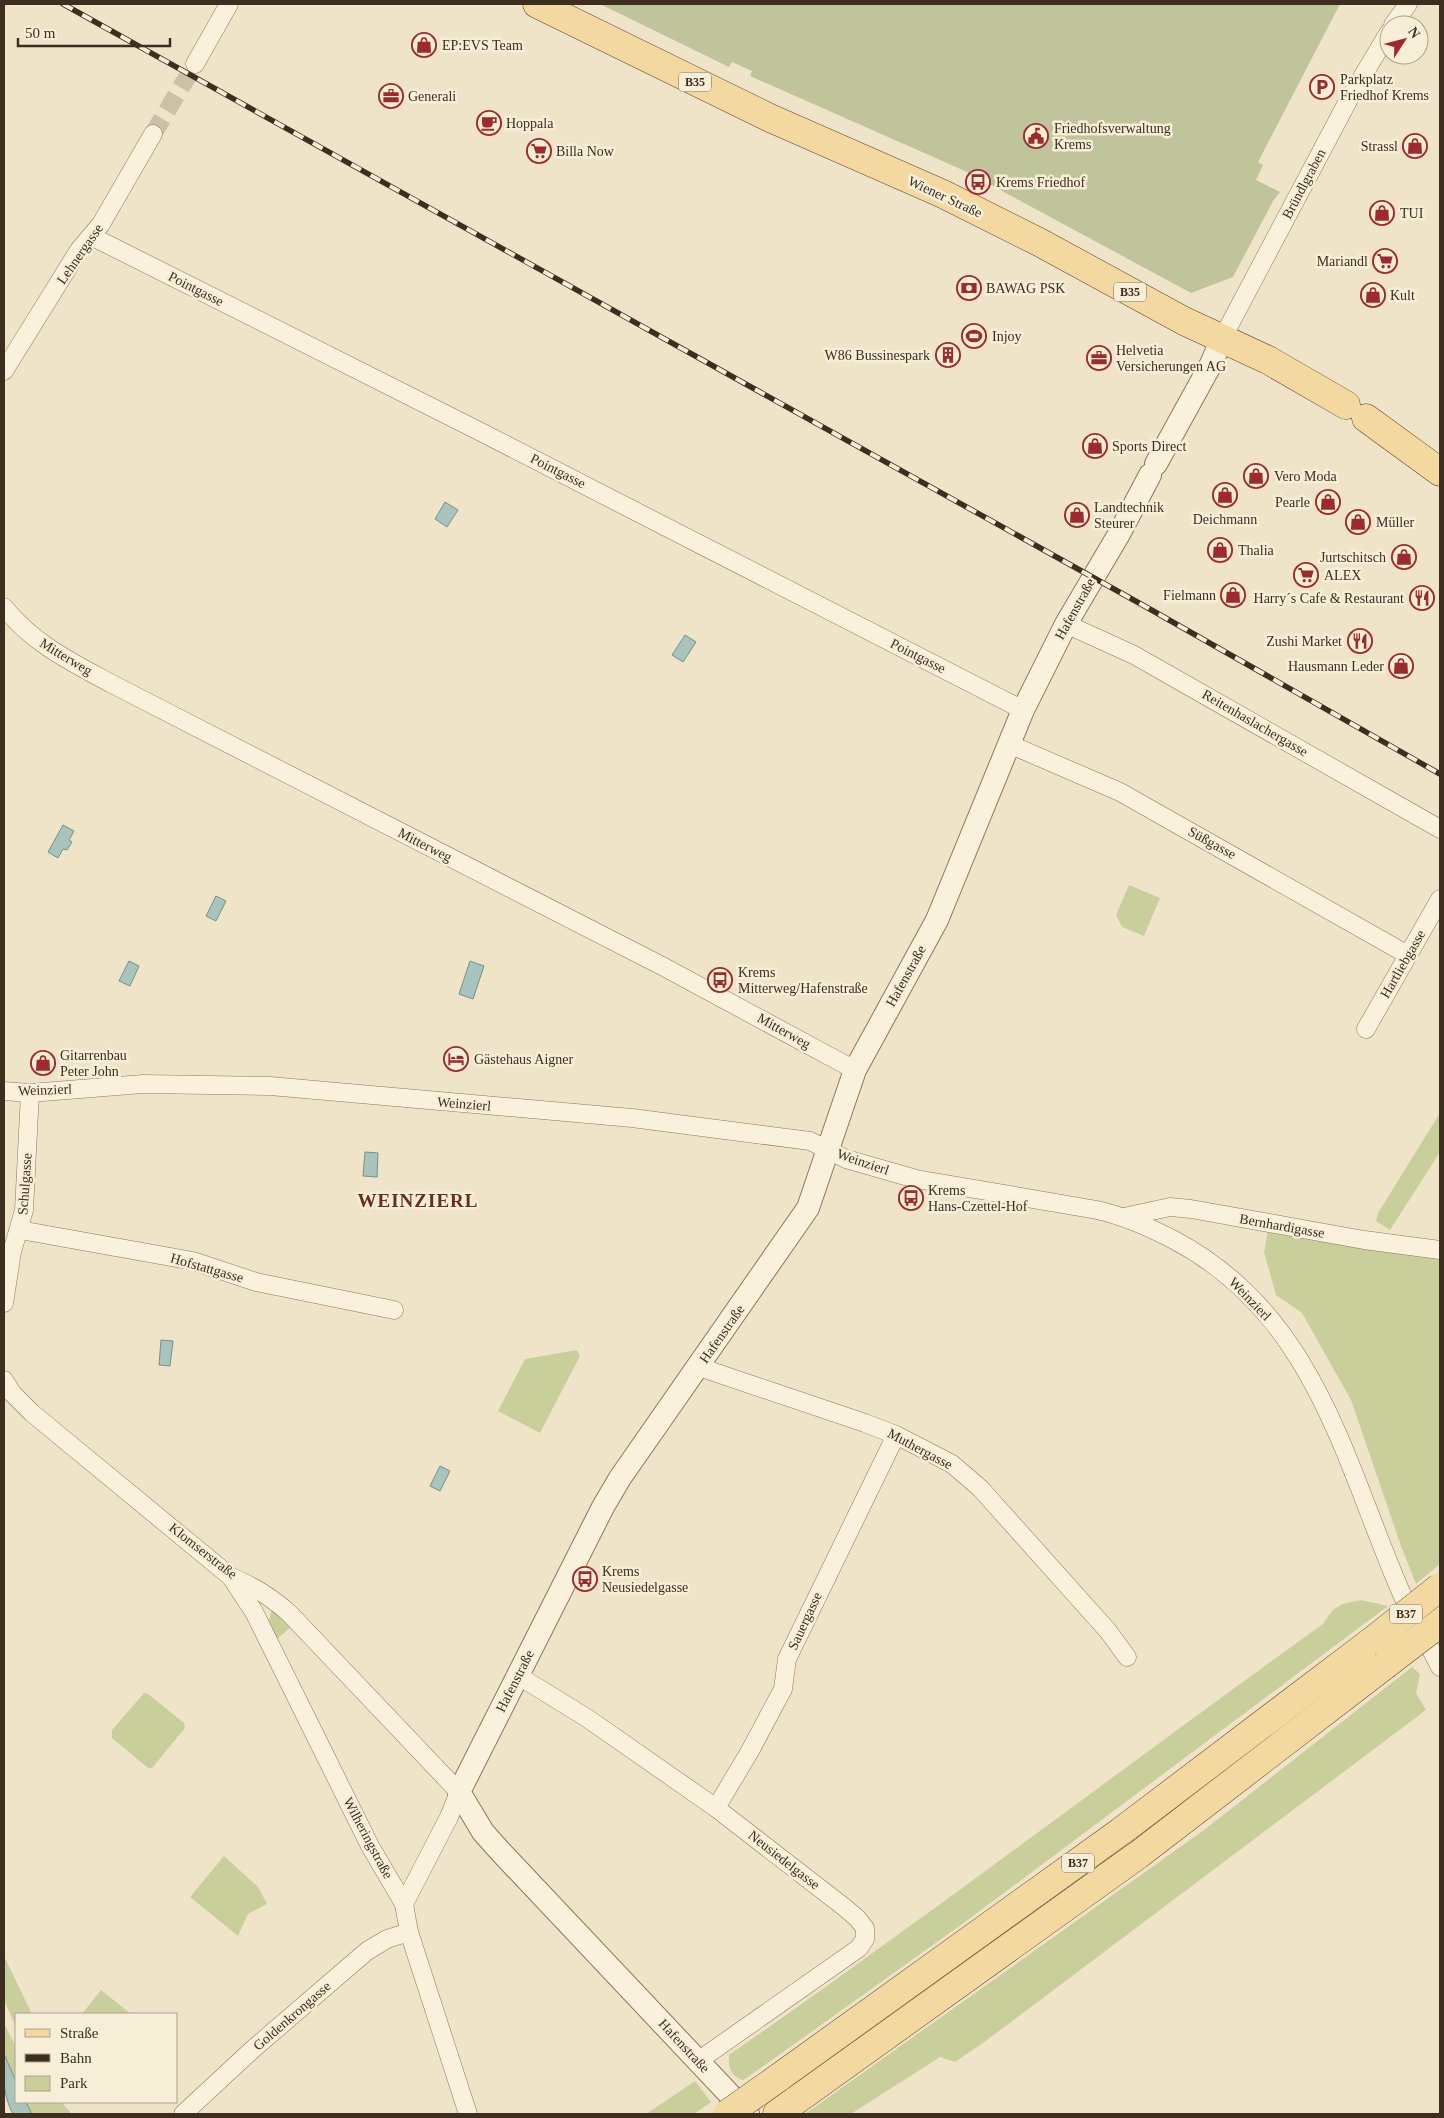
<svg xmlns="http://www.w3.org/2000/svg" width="1444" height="2118" font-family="Georgia,serif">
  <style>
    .green { fill: #c9cf9b }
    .cemetery { fill: #bfc49a }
    .water { fill: #a9c4bc; stroke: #6f938a }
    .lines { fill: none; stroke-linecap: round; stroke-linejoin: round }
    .minor-tunnel { stroke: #ccc0a6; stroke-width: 18; stroke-dasharray: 18 9; stroke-linecap: butt }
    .minor-casing { stroke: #8d765c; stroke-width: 19 }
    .tertiary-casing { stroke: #8d765c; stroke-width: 24 }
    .primary-casing { stroke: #5b4430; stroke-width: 29 }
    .minor { stroke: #faf1dc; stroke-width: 18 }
    .tertiary { stroke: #faf1dc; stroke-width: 22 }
    .primary { stroke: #f3d9a0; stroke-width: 28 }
    .rail-casing { stroke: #3d2e20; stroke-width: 5.5 }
    .rail { stroke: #f7eed8; stroke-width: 4; stroke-dasharray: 11; stroke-linecap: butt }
    .primary-bridge-casing { stroke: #5b4430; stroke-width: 29; stroke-linecap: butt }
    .primary-bridge { stroke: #f3d9a0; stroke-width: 28 }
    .labels { text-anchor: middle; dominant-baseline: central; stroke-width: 5; stroke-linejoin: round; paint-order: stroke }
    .shield { fill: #f7eed8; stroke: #756857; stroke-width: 1 }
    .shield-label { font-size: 12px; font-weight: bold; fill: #3d2e20 }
    .poi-label { font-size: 14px; fill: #3d2e20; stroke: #f7eed8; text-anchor: start }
    .street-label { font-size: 14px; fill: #3d2e20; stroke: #f7eed8 }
    .district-label { font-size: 19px; font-weight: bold; letter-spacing: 1px; fill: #6b2e1e; stroke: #f7eed8 }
  </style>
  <rect width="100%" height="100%" fill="#f0e4c8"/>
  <g class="green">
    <path d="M 1129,885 L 1160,898 L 1144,936 L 1122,927 L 1116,915 Z"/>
    <path d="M 1440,1113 L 1440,1152 L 1390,1230 L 1376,1221 L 1378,1213 Z"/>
    <path d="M 1268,1230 L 1440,1255 L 1440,1564 L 1416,1584 L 1401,1546 L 1351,1400 L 1302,1313 L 1276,1295 L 1264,1252 Z"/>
    <path d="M 577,1350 L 580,1356 L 540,1433 L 498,1411 L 525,1359 Z"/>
    <path d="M 1361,1600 L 1388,1606 L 965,1922 L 765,2065 L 743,2080 C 731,2077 728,2067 729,2055 C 930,1915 1124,1767 1323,1624 C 1335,1605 1339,1604 1361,1600 Z"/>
    <path d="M 275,1611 L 291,1627 L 277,1639 L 269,1621 L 271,1612 Z"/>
    <path d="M 1412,1667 L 1420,1674 L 1416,1693 L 1426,1710 L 983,2043 L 955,2062 L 940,2057 L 851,2114 L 805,2114 L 1204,1830 Z"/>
    <path d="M 144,1693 L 148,1694 L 184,1723 L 185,1728 L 152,1768 L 148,1768 L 112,1738 L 112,1730 Z"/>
    <path d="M 224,1856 L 258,1887 L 267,1904 L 248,1914 L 238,1936 L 190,1897 Z"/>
    <path d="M 4,1956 L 32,2014 L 16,2014 L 16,2027 L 4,2000 Z"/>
    <path d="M 101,1990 L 131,2014 L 82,2014 Z"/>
    <path d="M 4,2023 L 16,2047 L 16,2081 L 4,2054 Z"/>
    <path d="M 695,2081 L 711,2102 L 694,2114 L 646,2114 Z"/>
    <path d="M 26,2102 L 61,2102 L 72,2114 L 32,2114 Z"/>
  </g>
  <path class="cemetery" d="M 600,4 L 1340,4 L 1258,162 L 1263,165 L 1256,180 L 1280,192 L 1273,201 L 1233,277 L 1191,293 L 965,171 L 750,76 L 752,71 L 732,62 L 729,67 Z"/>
  <g class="water">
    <path d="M 445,502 L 458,510 L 447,527 L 435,519 Z"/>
    <path d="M 685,635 L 696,642 L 683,662 L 672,655 Z"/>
    <path d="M 63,825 L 74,831 L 69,840 L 72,842 L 67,850 L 63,849 L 58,858 L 48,852 Z"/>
    <path d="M 216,896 L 226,901 L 216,921 L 206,916 Z"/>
    <path d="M 129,961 L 139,966 L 130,986 L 119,981 Z"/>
    <path d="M 470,961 L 484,966 L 473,999 L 459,994 Z"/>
    <path d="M 365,1152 L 378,1153 L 377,1177 L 363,1176 Z"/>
    <path d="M 161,1340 L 173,1341 L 170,1366 L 159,1365 Z"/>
    <path d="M 440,1466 L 450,1471 L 440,1491 L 430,1486 Z"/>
    <path d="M 4,2054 L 16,2081 L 16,2102 L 26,2102 L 32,2114 L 13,2114 C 2,2093 4,2077 4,2054 Z"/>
  </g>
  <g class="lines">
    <path class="minor-tunnel" d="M 153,134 L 195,64"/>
    <defs>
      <g id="minor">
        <path d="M 1393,25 L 1408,4"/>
        <path d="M 195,64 L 229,4"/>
        <path d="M 91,236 L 473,428 L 1023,710"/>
        <path d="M 1222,339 L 1349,99 L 1389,32"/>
        <path d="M 4,371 L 79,250 L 101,224 L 153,134"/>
        <path d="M 4,607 C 32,643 73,663 112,684 L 664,967 L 855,1070"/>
        <path d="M 1066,624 L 1134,655 L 1440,829"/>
        <path d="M 1009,744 L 1120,792 L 1408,955"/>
        <path d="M 1366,1029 L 1440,899"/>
        <path d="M 4,1091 L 30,1093 L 143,1084 L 270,1086 L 632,1118 L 810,1141 L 846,1159 L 916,1179 L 1097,1210 C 1124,1216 1149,1227 1174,1240 C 1314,1314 1343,1457 1400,1590 C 1411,1616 1427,1641 1440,1667"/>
        <path d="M 1124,1217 L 1170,1207 L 1191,1209 L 1364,1240 L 1440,1250"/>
        <path d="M 20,1230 L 193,1261 L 256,1282 L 394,1310"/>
        <path d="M 4,1303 L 12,1252 L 24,1210 L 30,1093"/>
        <path d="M 699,1367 L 865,1423 L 896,1435 L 952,1464 L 980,1488 L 1108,1631 L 1127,1657"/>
        <path d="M 4,1380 L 12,1393 L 32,1413 L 231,1577 C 254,1586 271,1597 289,1613 L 459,1792 L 449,1817 L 404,1904"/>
        <path d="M 231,1577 L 254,1612 L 370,1846 L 404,1904 L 409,1932 L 468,2114"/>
        <path d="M 517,1675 L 587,1718 L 716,1808 L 844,1907 L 857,1918 L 865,1928 L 865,1939 L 859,1948 L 698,2061"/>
        <path d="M 716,1808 L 750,1751 L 783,1689 L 787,1659 L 896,1435"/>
        <path d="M 183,2114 L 252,2050 L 367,1951 L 387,1939 L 409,1932"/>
      </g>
      <g id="tertiary">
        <path d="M 1156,464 L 1211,364 L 1222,339"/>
        <path d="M 748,2114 L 499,1850 L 483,1832 L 459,1792 L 603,1507 L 620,1478 L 808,1208 L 855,1070 L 937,920 L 1023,710 L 1066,624 L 1119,534 L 1150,475"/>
      </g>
      <g id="primary">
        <path d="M 537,4 L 770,118 L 943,194 L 1039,242 L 1184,321 L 1268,360 L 1346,405"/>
        <path d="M 1366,418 L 1440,472"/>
        <path d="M 778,2078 L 1120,1832 L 1372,1641"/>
        <path d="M 777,2114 L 1138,1855 L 1384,1666"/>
      </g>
    </defs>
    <use href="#minor" class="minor-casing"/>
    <use href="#tertiary" class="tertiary-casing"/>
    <use href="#primary" class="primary-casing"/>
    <use href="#minor" class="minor"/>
    <use href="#tertiary" class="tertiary"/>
    <use href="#primary" class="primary"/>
    <defs>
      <path id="rail" d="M 63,4 L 1148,608 L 1440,774"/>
    </defs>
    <use href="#rail" class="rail-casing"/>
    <use href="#rail" class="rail"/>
    <defs>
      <g id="primary-bridge">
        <path d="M 1372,1641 L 1440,1587"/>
        <path d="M 1384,1666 L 1440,1623"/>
        <path d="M 727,2114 L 778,2078"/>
      </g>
    </defs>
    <use href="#primary-bridge" class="primary-bridge-casing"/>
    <use href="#primary-bridge" class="primary-bridge"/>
  </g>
  <defs>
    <symbol id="shop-ring" viewBox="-11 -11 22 22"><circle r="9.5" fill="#f7eed8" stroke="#9e2a2b" stroke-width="1.5"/><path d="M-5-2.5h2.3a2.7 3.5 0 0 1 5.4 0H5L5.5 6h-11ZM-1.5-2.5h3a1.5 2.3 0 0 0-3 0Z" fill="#9e2a2b"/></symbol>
    <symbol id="parking-ring" viewBox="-11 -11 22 22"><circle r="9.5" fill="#f7eed8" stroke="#9e2a2b" stroke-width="1.5"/><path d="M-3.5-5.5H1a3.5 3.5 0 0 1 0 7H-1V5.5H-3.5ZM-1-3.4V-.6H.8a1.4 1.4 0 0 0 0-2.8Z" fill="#9e2a2b"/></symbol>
    <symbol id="office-ring" viewBox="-11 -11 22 22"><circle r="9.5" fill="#f7eed8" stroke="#9e2a2b" stroke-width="1.5"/><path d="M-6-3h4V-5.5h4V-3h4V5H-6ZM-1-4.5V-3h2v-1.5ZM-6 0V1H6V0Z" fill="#9e2a2b"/></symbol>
    <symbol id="cafe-ring" viewBox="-11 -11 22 22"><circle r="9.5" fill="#f7eed8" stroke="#9e2a2b" stroke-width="1.5"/><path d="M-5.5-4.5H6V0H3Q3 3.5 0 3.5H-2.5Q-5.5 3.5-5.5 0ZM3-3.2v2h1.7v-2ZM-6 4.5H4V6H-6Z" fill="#9e2a2b"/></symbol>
    <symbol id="civic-ring" viewBox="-11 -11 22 22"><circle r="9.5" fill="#f7eed8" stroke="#9e2a2b" stroke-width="1.5"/><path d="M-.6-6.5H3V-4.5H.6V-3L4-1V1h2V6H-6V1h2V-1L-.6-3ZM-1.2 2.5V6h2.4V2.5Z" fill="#9e2a2b"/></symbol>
    <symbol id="supermarket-ring" viewBox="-11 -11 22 22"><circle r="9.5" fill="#f7eed8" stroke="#9e2a2b" stroke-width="1.5"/><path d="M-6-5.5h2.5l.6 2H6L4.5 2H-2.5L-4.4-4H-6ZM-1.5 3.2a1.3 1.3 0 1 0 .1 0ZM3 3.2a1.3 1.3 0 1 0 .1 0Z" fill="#9e2a2b"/></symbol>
    <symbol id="bus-ring" viewBox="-11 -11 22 22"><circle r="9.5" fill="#f7eed8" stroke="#9e2a2b" stroke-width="1.5"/><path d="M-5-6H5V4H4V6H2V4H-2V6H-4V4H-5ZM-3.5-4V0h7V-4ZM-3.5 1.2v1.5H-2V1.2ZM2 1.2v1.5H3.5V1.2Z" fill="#9e2a2b"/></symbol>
    <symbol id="bank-ring" viewBox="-11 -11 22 22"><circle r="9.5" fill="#f7eed8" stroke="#9e2a2b" stroke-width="1.5"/><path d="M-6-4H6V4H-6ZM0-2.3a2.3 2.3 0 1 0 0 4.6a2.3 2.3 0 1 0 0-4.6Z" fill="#9e2a2b"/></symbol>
    <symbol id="stadium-ring" viewBox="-11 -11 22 22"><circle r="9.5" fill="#f7eed8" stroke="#9e2a2b" stroke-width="1.5"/><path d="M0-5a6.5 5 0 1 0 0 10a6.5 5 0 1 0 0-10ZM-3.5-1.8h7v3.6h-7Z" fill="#9e2a2b"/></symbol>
    <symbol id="building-ring" viewBox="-11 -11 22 22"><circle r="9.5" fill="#f7eed8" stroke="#9e2a2b" stroke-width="1.5"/><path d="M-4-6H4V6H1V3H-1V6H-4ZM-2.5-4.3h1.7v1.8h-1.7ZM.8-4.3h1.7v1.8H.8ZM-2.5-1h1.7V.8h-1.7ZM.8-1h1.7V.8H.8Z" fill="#9e2a2b"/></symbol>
    <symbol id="restaurant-ring" viewBox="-11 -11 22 22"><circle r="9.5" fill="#f7eed8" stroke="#9e2a2b" stroke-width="1.5"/><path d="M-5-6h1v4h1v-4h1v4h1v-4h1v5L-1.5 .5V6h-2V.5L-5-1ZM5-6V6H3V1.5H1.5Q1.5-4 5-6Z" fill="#9e2a2b"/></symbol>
    <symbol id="hotel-ring" viewBox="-11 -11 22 22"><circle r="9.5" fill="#f7eed8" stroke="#9e2a2b" stroke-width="1.5"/><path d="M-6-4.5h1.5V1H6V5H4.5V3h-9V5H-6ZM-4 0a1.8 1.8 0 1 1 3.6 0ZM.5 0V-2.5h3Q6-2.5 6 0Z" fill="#9e2a2b"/></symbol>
  </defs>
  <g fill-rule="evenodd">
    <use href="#shop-ring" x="410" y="31" width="28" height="28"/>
    <use href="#parking-ring" x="1308" y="73" width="28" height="28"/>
    <use href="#office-ring" x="377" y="82" width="28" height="28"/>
    <use href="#cafe-ring" x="475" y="109" width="28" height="28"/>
    <use href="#civic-ring" x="1022" y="122" width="28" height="28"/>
    <use href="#shop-ring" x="1401" y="132" width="28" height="28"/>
    <use href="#supermarket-ring" x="525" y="137" width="28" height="28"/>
    <use href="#bus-ring" x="964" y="168" width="28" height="28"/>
    <use href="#shop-ring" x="1368" y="199" width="28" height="28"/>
    <use href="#supermarket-ring" x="1371" y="247" width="28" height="28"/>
    <use href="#bank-ring" x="955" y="274" width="28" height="28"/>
    <use href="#shop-ring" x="1359" y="281" width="28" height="28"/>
    <use href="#stadium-ring" x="960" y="322" width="28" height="28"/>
    <use href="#building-ring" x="934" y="341" width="28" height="28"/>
    <use href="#office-ring" x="1085" y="344" width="28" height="28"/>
    <use href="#shop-ring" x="1081" y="432" width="28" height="28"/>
    <use href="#shop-ring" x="1242" y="462" width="28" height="28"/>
    <use href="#shop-ring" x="1211" y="481" width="28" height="28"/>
    <use href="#shop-ring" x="1314" y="488" width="28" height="28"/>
    <use href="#shop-ring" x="1063" y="501" width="28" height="28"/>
    <use href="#shop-ring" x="1344" y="508" width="28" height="28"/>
    <use href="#shop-ring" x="1206" y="536" width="28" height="28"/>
    <use href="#shop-ring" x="1390" y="543" width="28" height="28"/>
    <use href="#supermarket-ring" x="1292" y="561" width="28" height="28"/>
    <use href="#shop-ring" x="1219" y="581" width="28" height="28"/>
    <use href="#restaurant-ring" x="1408" y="584" width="28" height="28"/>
    <use href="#restaurant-ring" x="1346" y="627" width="28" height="28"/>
    <use href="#shop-ring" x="1387" y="652" width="28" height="28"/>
    <use href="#bus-ring" x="706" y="966" width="28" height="28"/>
    <use href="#hotel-ring" x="442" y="1045" width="28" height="28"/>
    <use href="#shop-ring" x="29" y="1049" width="28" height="28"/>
    <use href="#bus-ring" x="897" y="1184" width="28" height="28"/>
    <use href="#bus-ring" x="571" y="1565" width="28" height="28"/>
  </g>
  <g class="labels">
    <g class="shield">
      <rect x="679" y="72.5" width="32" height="19" rx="4"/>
      <rect x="1114" y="282.5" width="32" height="19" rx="4"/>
      <rect x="1390" y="1604.5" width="32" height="19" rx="4"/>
      <rect x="1062" y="1853.5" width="32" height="19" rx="4"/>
    </g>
    <g class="shield-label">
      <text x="695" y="82">B35</text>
      <text x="1130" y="292">B35</text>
      <text x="1406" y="1614">B37</text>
      <text x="1078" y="1863">B37</text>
    </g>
    <g class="poi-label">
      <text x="442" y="45">EP:EVS Team</text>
      <text x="1340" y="79">Parkplatz<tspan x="1340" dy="16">Friedhof Krems</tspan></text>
      <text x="408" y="96">Generali</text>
      <text x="506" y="123">Hoppala</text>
      <text x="1054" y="128">Friedhofsverwaltung<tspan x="1054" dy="16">Krems</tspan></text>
      <text x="1398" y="146" text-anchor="end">Strassl</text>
      <text x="556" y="151">Billa Now</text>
      <text x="996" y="182">Krems Friedhof</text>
      <text x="1400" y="213">TUI</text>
      <text x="1368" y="261" text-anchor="end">Mariandl</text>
      <text x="986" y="288">BAWAG PSK</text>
      <text x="1390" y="295">Kult</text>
      <text x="992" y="336">Injoy</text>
      <text x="1116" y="350">Helvetia<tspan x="1116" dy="16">Versicherungen AG</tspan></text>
      <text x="930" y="355" text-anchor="end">W86 Bussinespark</text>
      <text x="1112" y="446">Sports Direct</text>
      <text x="1274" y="476">Vero Moda</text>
      <text x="1310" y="502" text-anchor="end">Pearle</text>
      <text x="1094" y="507">Landtechnik<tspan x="1094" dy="16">Steurer</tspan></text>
      <text x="1225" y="519" text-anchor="middle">Deichmann</text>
      <text x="1376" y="522">Müller</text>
      <text x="1238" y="550">Thalia</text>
      <text x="1386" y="557" text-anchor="end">Jurtschitsch</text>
      <text x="1324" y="575">ALEX</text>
      <text x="1216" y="595" text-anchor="end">Fielmann</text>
      <text x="1404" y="598" text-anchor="end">Harry´s Cafe &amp; Restaurant</text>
      <text x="1342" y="641" text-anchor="end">Zushi Market</text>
      <text x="1384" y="666" text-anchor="end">Hausmann Leder</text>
      <text x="738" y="972">Krems<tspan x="738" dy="16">Mitterweg/Hafenstraße</tspan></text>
      <text x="60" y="1055">Gitarrenbau<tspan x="60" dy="16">Peter John</tspan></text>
      <text x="474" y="1059">Gästehaus Aigner</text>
      <text x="928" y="1190">Krems<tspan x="928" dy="16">Hans-Czettel-Hof</tspan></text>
      <text x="602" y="1571">Krems<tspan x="602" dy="16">Neusiedelgasse</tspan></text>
    </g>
    <g class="street-label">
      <text transform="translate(1304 184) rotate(-62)">Bründlgraben</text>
      <text transform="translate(945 197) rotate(25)">Wiener Straße</text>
      <text transform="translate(80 254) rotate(-55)">Lehnergasse</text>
      <text transform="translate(196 289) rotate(27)">Pointgasse</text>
      <text transform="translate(558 471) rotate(27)">Pointgasse</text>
      <text transform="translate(1075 609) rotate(-61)">Hafenstraße</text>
      <text transform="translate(918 656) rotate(27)">Pointgasse</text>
      <text transform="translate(66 657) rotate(31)">Mitterweg</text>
      <text transform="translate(1255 723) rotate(30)">Reitenhaslachergasse</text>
      <text transform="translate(1212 843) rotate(29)">Süßgasse</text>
      <text transform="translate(425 845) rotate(27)">Mitterweg</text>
      <text transform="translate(1403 964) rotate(-60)">Hartliebgasse</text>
      <text transform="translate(906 976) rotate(-61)">Hafenstraße</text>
      <text transform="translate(784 1031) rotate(29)">Mitterweg</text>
      <text transform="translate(45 1090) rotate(-2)">Weinzierl</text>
      <text transform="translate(464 1104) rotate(5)">Weinzierl</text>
      <text transform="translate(863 1162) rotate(19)">Weinzierl</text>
      <text transform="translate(25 1184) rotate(-86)">Schulgasse</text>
      <text transform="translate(1282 1226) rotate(10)">Bernhardigasse</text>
      <text transform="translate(207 1268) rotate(16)">Hofstattgasse</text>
      <text transform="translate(1250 1299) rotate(46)">Weinzierl</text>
      <text transform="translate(722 1334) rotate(-55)">Hafenstraße</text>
      <text transform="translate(920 1449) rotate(28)">Muthergasse</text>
      <text transform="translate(203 1551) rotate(38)">Klomserstraße</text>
      <text transform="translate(805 1621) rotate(-65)">Sauergasse</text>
      <text transform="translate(515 1681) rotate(-63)">Hafenstraße</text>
      <text transform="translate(368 1838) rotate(62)">Wilheringstraße</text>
      <text transform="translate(784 1860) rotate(38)">Neusiedelgasse</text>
      <text transform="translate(292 2016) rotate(-41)">Goldenkrongasse</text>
      <text transform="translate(684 2046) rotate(47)">Hafenstraße</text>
    </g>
    <g class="district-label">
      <text x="418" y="1200">WEINZIERL</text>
    </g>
  </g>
  <rect width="1444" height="2118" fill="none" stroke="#3d2e20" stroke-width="10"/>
  <rect x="15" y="2013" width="162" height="90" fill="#f7eed8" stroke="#ada18e"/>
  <rect x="25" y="2029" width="25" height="8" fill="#f3d9a0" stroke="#ada18e"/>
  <text x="60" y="2038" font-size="15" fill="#3d2e20">Straße</text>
  <rect x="25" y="2054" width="25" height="8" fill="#3d2e20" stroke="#ada18e"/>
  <text x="60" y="2063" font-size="15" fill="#3d2e20">Bahn</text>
  <rect x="25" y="2076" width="25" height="15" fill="#c9cf9b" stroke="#ada18e"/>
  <text x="60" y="2088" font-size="15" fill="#3d2e20">Park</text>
  <g transform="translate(1404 40) rotate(54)"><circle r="24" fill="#f7eed8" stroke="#ada18e"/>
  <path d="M0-4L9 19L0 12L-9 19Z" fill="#9e2a2b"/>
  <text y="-8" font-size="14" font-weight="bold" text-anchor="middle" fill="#3d2e20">N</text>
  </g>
  <path d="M18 38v8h152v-8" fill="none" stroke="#3d2e20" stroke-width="2.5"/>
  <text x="25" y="38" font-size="15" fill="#3d2e20" stroke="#f7eed8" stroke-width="4" paint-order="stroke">50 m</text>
</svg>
